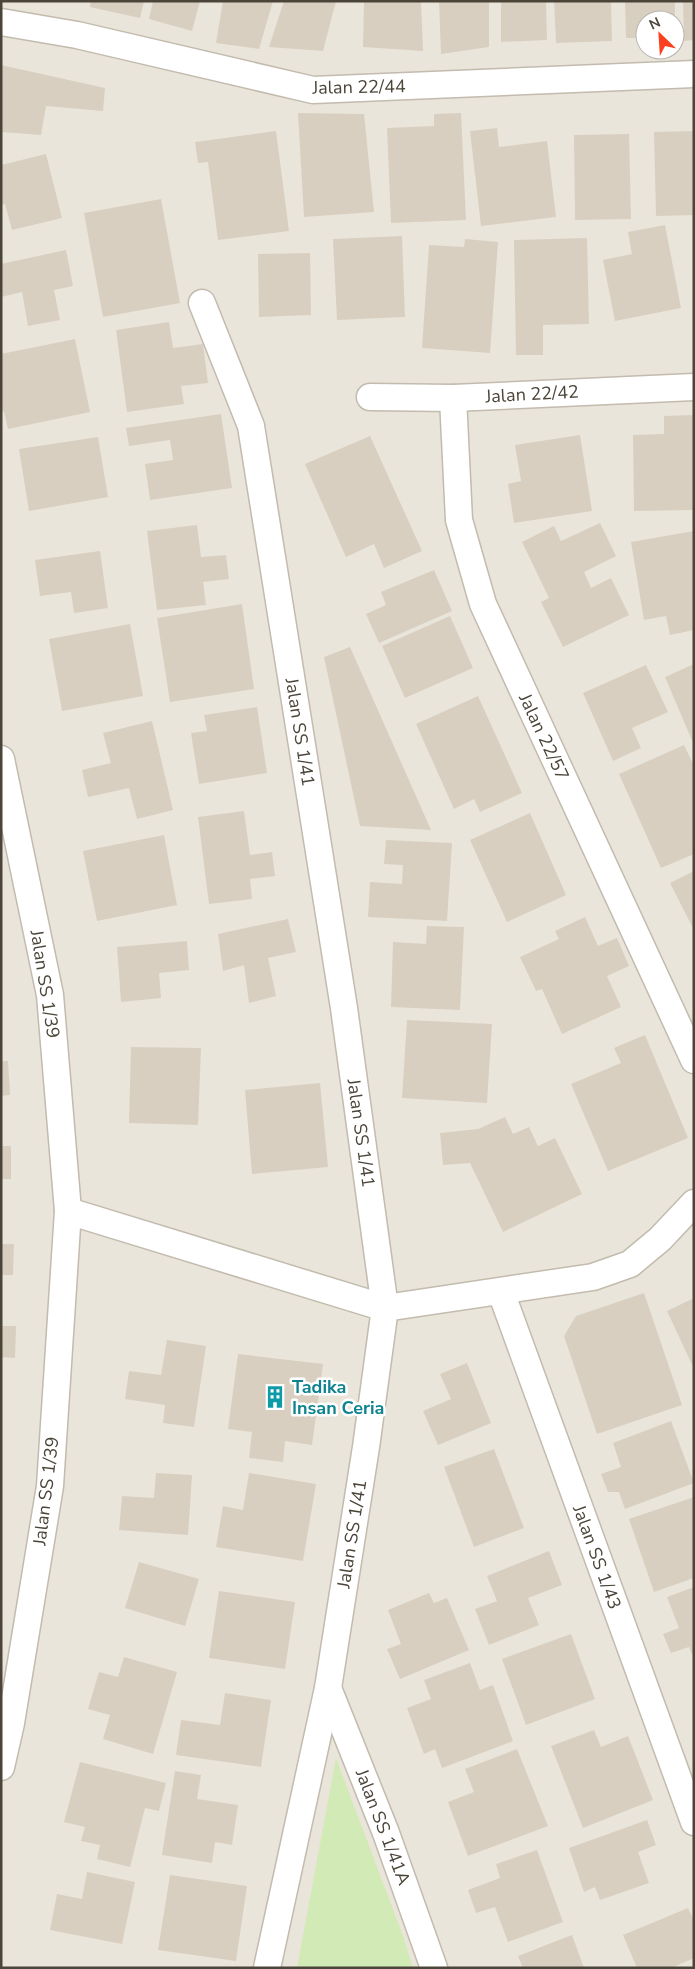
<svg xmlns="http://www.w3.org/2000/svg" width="695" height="1969" font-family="'Nunito Sans',sans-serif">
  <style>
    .residential { fill: #eae5da; fill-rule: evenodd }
    .green { fill: #d2eab5 }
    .building { fill: #d8cfc1 }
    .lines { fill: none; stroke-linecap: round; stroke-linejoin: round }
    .street-casing { stroke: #c2bbae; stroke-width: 29 }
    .street { stroke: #fff; stroke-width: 26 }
    .labels { text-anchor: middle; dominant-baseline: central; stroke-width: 5; stroke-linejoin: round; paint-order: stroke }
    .street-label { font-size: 18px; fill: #4b4439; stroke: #fff }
    .culture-label { font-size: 18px; font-weight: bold; fill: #0d838f; stroke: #fff; text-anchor: start }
  </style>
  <rect width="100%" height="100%" fill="#f6f3ec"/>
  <path class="residential" d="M 1,1 L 694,1 L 694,1968 L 1,1968 ZM 645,20 L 675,20 L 675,50 L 645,50 Z"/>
  <path class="green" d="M 336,1758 L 403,1936 L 413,1968 L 297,1968 Z"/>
  <g class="building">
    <path d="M 91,1 L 144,1 L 140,18 L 90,7 Z"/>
    <path d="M 153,1 L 200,1 L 192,31 L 149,19 Z"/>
    <path d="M 223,1 L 273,1 L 259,49 L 216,43 Z"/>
    <path d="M 284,1 L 336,1 L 323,51 L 269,47 Z"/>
    <path d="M 364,1 L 421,1 L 423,51 L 363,47 Z"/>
    <path d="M 439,1 L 489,1 L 489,47 L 441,54 Z"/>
    <path d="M 501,1 L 546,1 L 547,40 L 501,42 Z"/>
    <path d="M 554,1 L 611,1 L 612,41 L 556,43 Z"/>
    <path d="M 625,1 L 675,1 L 675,20 L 645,20 L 645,38 L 626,38 Z"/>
    <path d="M 683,1 L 694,1 L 694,40 L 684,41 Z"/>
    <path d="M 1,65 L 105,88 L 103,111 L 46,106 L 41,135 L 1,132 Z"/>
    <path d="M 298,113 L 364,114 L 374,212 L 304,217 Z"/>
    <path d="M 461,113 L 466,220 L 391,223 L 387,128 L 434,126 L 434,114 Z"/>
    <path d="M 497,128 L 499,147 L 547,141 L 556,217 L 481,226 L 470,131 Z"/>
    <path d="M 276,131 L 289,231 L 218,240 L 208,162 L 198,163 L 195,142 Z"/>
    <path d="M 694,131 L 694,215 L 656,216 L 654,132 Z"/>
    <path d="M 629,134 L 631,219 L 575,220 L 574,135 Z"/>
    <path d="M 46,154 L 62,218 L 12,230 L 5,204 L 1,205 L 1,165 Z"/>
    <path d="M 161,199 L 180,303 L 103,317 L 84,213 Z"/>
    <path d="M 665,225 L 681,308 L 615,321 L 603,260 L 632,254 L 628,232 Z"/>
    <path d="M 402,236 L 405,317 L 337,320 L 333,239 Z"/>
    <path d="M 587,238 L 589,324 L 543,325 L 543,355 L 516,355 L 514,240 Z"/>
    <path d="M 465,239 L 498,242 L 490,353 L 422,348 L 429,245 L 464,247 Z"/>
    <path d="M 66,250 L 73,286 L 54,290 L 60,320 L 28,326 L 22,292 L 1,297 L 1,264 Z"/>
    <path d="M 310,253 L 311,315 L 259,317 L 258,254 Z"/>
    <path d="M 169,322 L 173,348 L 203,344 L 208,383 L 181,386 L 184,404 L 127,412 L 116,330 Z"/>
    <path d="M 75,339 L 90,412 L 8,429 L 4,411 L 1,412 L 1,354 Z"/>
    <path d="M 221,414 L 232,488 L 150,500 L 145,464 L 173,460 L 170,440 L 129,446 L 126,428 Z"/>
    <path d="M 694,415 L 694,510 L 634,511 L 633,435 L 664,434 L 664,416 Z"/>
    <path d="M 580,435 L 592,511 L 514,523 L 508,484 L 521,481 L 515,445 Z"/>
    <path d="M 370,436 L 422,551 L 384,568 L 374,544 L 346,557 L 305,464 Z"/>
    <path d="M 98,437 L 108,497 L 29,511 L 19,449 Z"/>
    <path d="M 600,523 L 616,556 L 584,572 L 591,588 L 611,578 L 629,615 L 563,647 L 541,602 L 549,598 L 522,542 L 554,526 L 561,541 Z"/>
    <path d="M 197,525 L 201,557 L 226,555 L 229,579 L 203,582 L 206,605 L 157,610 L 147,531 Z"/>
    <path d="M 694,531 L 694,630 L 670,635 L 666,616 L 644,620 L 631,542 Z"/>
    <path d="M 100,551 L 108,608 L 74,613 L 71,592 L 40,596 L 35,560 Z"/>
    <path d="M 434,570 L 452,611 L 379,643 L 366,614 L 386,605 L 381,592 Z"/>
    <path d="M 242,604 L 254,689 L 170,702 L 157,618 Z"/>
    <path d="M 450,616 L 473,668 L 405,698 L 382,646 Z"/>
    <path d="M 130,624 L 143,696 L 62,711 L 49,639 Z"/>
    <path d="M 350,647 L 431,830 L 360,826 L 324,657 Z"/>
    <path d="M 694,664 L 694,745 L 665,677 Z"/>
    <path d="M 646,665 L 668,712 L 632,728 L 641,748 L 613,761 L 583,693 Z"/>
    <path d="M 478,696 L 522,793 L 480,812 L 474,799 L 454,809 L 416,724 Z"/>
    <path d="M 257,707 L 267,773 L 199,784 L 191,733 L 207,731 L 204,715 Z"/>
    <path d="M 152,721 L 173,810 L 137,819 L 129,788 L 88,797 L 82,770 L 111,763 L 103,733 Z"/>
    <path d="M 684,745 L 694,766 L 694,854 L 661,868 L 619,774 Z"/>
    <path d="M 244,811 L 250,855 L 272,852 L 275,876 L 250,879 L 252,899 L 209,904 L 198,817 Z"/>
    <path d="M 530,813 L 566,895 L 507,922 L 470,840 Z"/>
    <path d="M 164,835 L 177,905 L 97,921 L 83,851 Z"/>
    <path d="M 386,840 L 452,843 L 447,921 L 368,917 L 370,882 L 402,884 L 403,865 L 384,864 Z"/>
    <path d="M 694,871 L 694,930 L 670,883 Z"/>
    <path d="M 585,917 L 598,946 L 617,938 L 629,966 L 607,976 L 621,1007 L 562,1034 L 542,989 L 536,991 L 520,957 L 559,939 L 555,931 Z"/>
    <path d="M 288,919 L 296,952 L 268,958 L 276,996 L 249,1003 L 244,965 L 223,971 L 218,934 Z"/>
    <path d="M 427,926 L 464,927 L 460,1010 L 391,1007 L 393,942 L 426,944 Z"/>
    <path d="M 187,941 L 189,970 L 159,973 L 161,998 L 121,1002 L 117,947 Z"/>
    <path d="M 407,1020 L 492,1024 L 487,1103 L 402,1098 Z"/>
    <path d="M 645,1035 L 688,1138 L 608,1171 L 571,1084 L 621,1063 L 614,1048 Z"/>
    <path d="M 131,1047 L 201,1048 L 198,1125 L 129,1123 Z"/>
    <path d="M 1,1061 L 8,1061 L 10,1095 L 1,1096 Z"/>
    <path d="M 320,1083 L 328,1167 L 252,1174 L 245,1090 Z"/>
    <path d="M 505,1117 L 513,1134 L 529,1127 L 538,1146 L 555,1138 L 582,1194 L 503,1232 L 470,1163 L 443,1165 L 440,1133 L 478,1129 Z"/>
    <rect x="1" y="1146" width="10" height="33"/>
    <path d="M 1,1244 L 14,1244 L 13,1275 L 1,1275 Z"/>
    <path d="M 644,1293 L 682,1405 L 597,1434 L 564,1336 L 576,1316 Z"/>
    <path d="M 694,1298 L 694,1369 L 667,1311 Z"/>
    <path d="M 1,1326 L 16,1326 L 15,1358 L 1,1357 Z"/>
    <path d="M 167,1340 L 206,1346 L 194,1427 L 163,1423 L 165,1405 L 125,1399 L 129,1371 L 161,1375 Z"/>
    <path d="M 238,1354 L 323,1364 L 312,1445 L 285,1441 L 283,1462 L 249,1458 L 252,1432 L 228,1429 Z"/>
    <path d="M 467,1363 L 491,1423 L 438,1445 L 423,1411 L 451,1399 L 440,1374 Z"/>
    <path d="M 671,1421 L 694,1483 L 625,1509 L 619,1492 L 608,1492 L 601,1474 L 621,1467 L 613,1443 Z"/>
    <path d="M 494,1449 L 524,1528 L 474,1547 L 444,1467 Z"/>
    <path d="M 156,1473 L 192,1475 L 188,1535 L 119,1530 L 122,1496 L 154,1498 Z"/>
    <path d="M 249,1473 L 316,1484 L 303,1561 L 216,1547 L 223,1506 L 243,1510 Z"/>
    <path d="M 694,1497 L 694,1578 L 654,1592 L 629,1519 Z"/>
    <path d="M 549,1551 L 562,1585 L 528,1598 L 539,1625 L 489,1645 L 475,1609 L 497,1601 L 487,1576 Z"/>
    <path d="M 139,1562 L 199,1579 L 185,1626 L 125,1608 Z"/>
    <path d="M 694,1587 L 694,1659 L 689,1647 L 671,1653 L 663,1634 L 679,1628 L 667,1597 Z"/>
    <path d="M 219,1591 L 295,1602 L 285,1669 L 209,1658 Z"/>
    <path d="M 429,1593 L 434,1603 L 447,1598 L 469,1650 L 400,1679 L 387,1649 L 401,1644 L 388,1610 Z"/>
    <path d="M 571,1634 L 595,1699 L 526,1725 L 502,1659 Z"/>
    <path d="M 124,1657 L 177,1672 L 153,1754 L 103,1739 L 110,1715 L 88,1709 L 99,1672 L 118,1677 Z"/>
    <path d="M 470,1663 L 480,1690 L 493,1685 L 513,1741 L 442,1768 L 435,1749 L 424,1754 L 407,1708 L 431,1699 L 424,1680 Z"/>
    <path d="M 225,1693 L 271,1700 L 261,1767 L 176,1755 L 181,1720 L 220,1725 Z"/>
    <path d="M 594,1730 L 601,1747 L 628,1736 L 653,1800 L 583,1828 L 551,1746 Z"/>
    <path d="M 517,1749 L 548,1826 L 468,1856 L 448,1802 L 474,1792 L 465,1769 Z"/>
    <path d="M 80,1762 L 166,1783 L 159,1811 L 145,1808 L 130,1867 L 97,1859 L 100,1845 L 81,1841 L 85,1827 L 64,1822 Z"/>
    <path d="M 175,1771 L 201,1775 L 197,1799 L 238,1805 L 232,1845 L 215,1842 L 212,1863 L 162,1855 Z"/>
    <path d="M 647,1820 L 656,1845 L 638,1852 L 649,1883 L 600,1900 L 595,1887 L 584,1892 L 569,1848 Z"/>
    <path d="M 537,1850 L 563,1922 L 508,1942 L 495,1907 L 476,1913 L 468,1890 L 500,1878 L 496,1864 Z"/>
    <path d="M 87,1872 L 135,1882 L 122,1944 L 50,1930 L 57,1894 L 82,1899 Z"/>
    <path d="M 170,1875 L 247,1886 L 236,1961 L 158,1950 Z"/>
    <path d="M 688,1908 L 694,1921 L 694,1958 L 671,1968 L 637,1968 L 623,1935 Z"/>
    <path d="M 572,1935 L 584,1968 L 523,1968 L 518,1956 Z"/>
  </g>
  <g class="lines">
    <defs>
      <g id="street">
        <path d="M 1,22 L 77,35 L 313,90 L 694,74"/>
        <path d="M 202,303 L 251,426 L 344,1008 L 385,1308 L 366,1447 L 328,1688 L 267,1968"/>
        <path d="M 370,397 L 453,398 L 694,387"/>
        <path d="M 453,398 L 459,520 L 483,604 L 694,1060"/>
        <path d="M 1,759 L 50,995 L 68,1211 L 50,1486 L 11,1723 L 1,1767"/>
        <path d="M 68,1211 L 385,1308 L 593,1277 L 630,1264 L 660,1239 L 694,1203"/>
        <path d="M 501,1292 L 694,1822"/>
        <path d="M 328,1688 L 386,1833 L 434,1968"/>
      </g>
    </defs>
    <use href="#street" class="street-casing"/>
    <use href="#street" class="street"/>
  </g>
  <defs>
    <symbol id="building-bare" viewBox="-9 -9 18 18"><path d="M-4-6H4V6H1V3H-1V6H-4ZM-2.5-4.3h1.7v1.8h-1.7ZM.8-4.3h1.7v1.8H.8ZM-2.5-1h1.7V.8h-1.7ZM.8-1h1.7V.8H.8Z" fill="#0f9aa8" stroke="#fff" stroke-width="2.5" paint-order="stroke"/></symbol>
  </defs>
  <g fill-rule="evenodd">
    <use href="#building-bare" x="259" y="1381" width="32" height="32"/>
  </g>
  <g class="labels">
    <g class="street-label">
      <text transform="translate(359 87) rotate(-1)">Jalan 22/44</text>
      <text transform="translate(532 394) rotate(-3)">Jalan 22/42</text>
      <text transform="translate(300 732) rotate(81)">Jalan SS 1/41</text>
      <text transform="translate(544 737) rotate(65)">Jalan 22/57</text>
      <text transform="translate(45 984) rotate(81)">Jalan SS 1/39</text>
      <text transform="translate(361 1133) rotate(82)">Jalan SS 1/41</text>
      <text transform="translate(46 1491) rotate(-83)">Jalan SS 1/39</text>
      <text transform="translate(352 1534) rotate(-81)">Jalan SS 1/41</text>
      <text transform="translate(597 1557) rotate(70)">Jalan SS 1/43</text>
      <text transform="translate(383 1827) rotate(69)">Jalan SS 1/41A</text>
    </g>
    <g class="culture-label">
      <text x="292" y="1387">Tadika<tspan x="292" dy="21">Insan Ceria</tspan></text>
    </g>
  </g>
  <rect width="695" height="1969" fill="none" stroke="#4b4439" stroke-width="5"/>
  <g transform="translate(660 35) rotate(335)"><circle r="24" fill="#ffffff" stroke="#b7b4b0"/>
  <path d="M0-4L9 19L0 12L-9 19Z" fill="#fc3f1d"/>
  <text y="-8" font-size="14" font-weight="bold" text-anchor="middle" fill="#4b4439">N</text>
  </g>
</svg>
